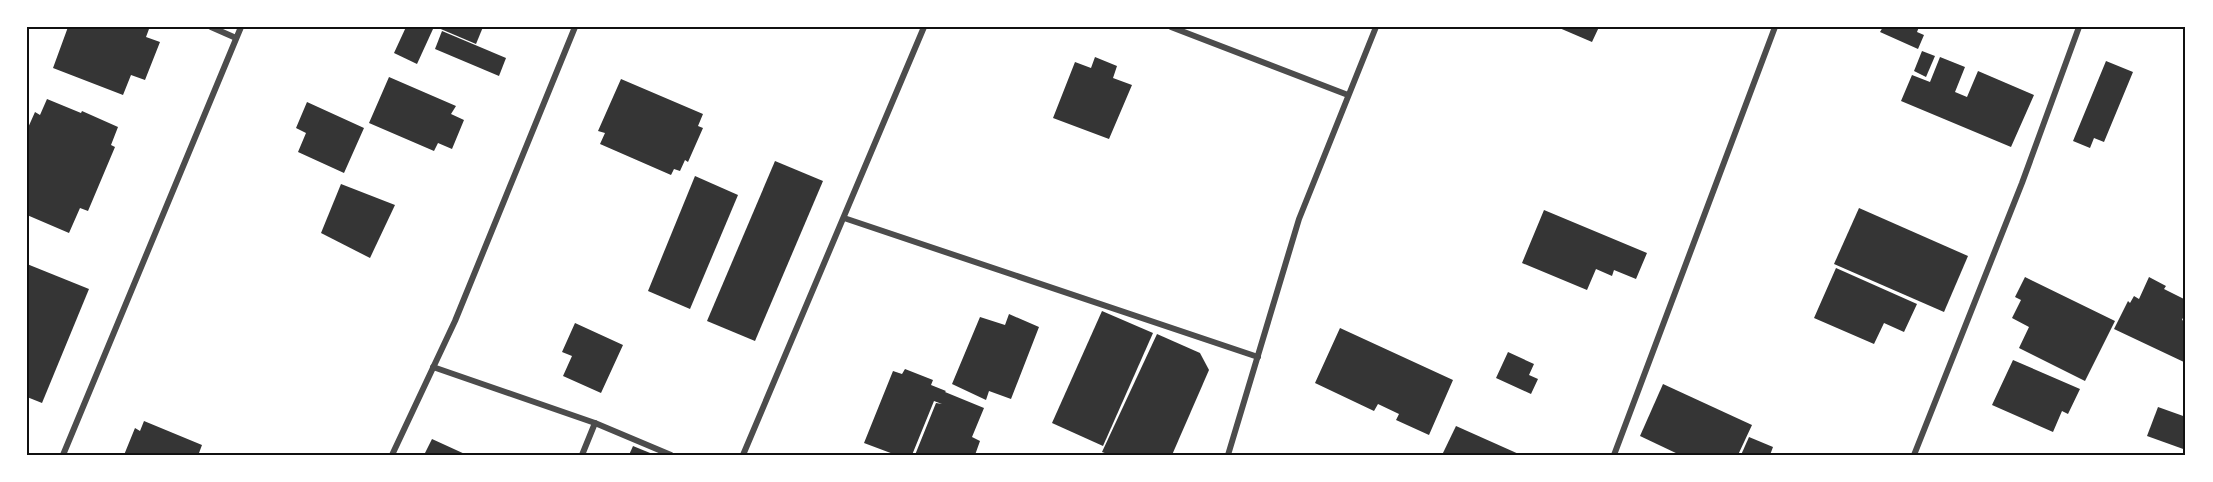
<svg xmlns="http://www.w3.org/2000/svg" width="2213" height="482" font-family="'Roboto Serif',serif">
  <style>
    .building { fill: #353535 }
    .lines { fill: none; stroke-linecap: round; stroke-linejoin: round }
    .minor { stroke: #4c4c4c; stroke-width: 6 }
    .neatline { fill: none; stroke: #111; stroke-width: 2 }
  </style>
  <rect width="100%" height="100%" fill="#fff"/>
  <g class="building">
    <path d="M 68,27 L 145,27 L 149,29 L 146,37 L 160,42 L 145,80 L 131,75 L 123,95 L 53,68 Z"/>
    <path d="M 406,27 L 429,27 L 433,29 L 417,64 L 394,53 Z"/>
    <path d="M 436,27 L 483,27 L 476,44 Z"/>
    <path d="M 1557,27 L 1599,27 L 1592,42 Z"/>
    <path d="M 1883,27 L 1919,27 L 1917,32 L 1924,35 L 1918,49 L 1880,32 Z"/>
    <path d="M 442,31 L 506,58 L 499,76 L 435,49 Z"/>
    <path d="M 1922,51 L 1935,56 L 1926,77 L 1914,71 Z"/>
    <path d="M 1095,57 L 1117,66 L 1113,78 L 1132,85 L 1109,139 L 1053,118 L 1075,62 L 1091,68 Z"/>
    <path d="M 1940,57 L 1965,67 L 1955,92 L 1967,97 L 1978,71 L 2034,95 L 2011,147 L 1901,101 L 1912,75 L 1930,82 Z"/>
    <path d="M 2106,61 L 2133,72 L 2104,142 L 2094,138 L 2090,148 L 2073,141 Z"/>
    <path d="M 389,77 L 456,106 L 451,114 L 464,120 L 452,149 L 438,143 L 434,151 L 369,123 Z"/>
    <path d="M 621,79 L 703,114 L 698,126 L 703,128 L 688,162 L 685,160 L 680,171 L 674,169 L 671,175 L 600,144 L 605,133 L 598,131 Z"/>
    <path d="M 47,99 L 81,113 L 82,111 L 118,127 L 111,145 L 115,147 L 88,211 L 80,208 L 69,233 L 27,215 L 27,130 L 35,112 L 40,115 Z"/>
    <path d="M 307,102 L 364,128 L 344,173 L 298,152 L 306,133 L 296,128 Z"/>
    <path d="M 775,161 L 823,181 L 755,341 L 707,321 Z"/>
    <path d="M 695,176 L 738,195 L 690,309 L 648,291 Z"/>
    <path d="M 341,184 L 395,205 L 370,258 L 321,233 Z"/>
    <path d="M 1859,208 L 1968,256 L 1944,312 L 1834,264 Z"/>
    <path d="M 1544,210 L 1647,253 L 1636,279 L 1614,270 L 1612,276 L 1596,269 L 1587,290 L 1522,263 Z"/>
    <path d="M 27,264 L 89,289 L 42,403 L 27,397 Z"/>
    <path d="M 1836,268 L 1917,304 L 1904,332 L 1884,323 L 1874,344 L 1814,318 Z"/>
    <path d="M 2025,277 L 2115,321 L 2085,381 L 2019,348 L 2029,327 L 2012,318 L 2021,300 L 2015,297 Z"/>
    <path d="M 2149,277 L 2166,286 L 2164,289 L 2186,300 L 2186,311 L 2182,320 L 2186,322 L 2186,363 L 2114,329 L 2128,301 L 2130,303 L 2134,296 L 2139,299 Z"/>
    <path d="M 1102,311 L 1153,333 L 1103,446 L 1052,423 Z"/>
    <path d="M 1009,314 L 1039,327 L 1011,399 L 989,391 L 986,400 L 952,384 L 980,317 L 1005,325 Z"/>
    <path d="M 575,323 L 623,345 L 601,393 L 563,376 L 572,356 L 562,352 Z"/>
    <path d="M 1340,328 L 1453,380 L 1429,435 L 1396,420 L 1399,414 L 1378,404 L 1374,411 L 1315,383 Z"/>
    <path d="M 1157,334 L 1200,353 L 1209,370 L 1172,455 L 1110,455 L 1102,452 Z"/>
    <path d="M 1508,352 L 1534,364 L 1529,375 L 1538,379 L 1531,394 L 1496,378 Z"/>
    <path d="M 2013,360 L 2080,389 L 2068,414 L 2062,411 L 2053,432 L 1992,405 Z"/>
    <path d="M 905,369 L 933,380 L 931,385 L 946,391 L 945,392 L 984,408 L 972,437 L 980,441 L 975,455 L 915,455 L 936,403 L 942,404 L 934,401 L 912,455 L 896,455 L 864,443 L 893,371 L 902,374 Z"/>
    <path d="M 1663,384 L 1752,425 L 1738,455 L 1680,455 L 1640,436 Z"/>
    <path d="M 2158,407 L 2186,417 L 2186,450 L 2147,436 Z"/>
    <path d="M 144,421 L 202,445 L 199,453 L 204,455 L 124,455 L 135,428 L 140,431 Z"/>
    <path d="M 1456,426 L 1521,455 L 1442,455 Z"/>
    <path d="M 1749,437 L 1773,447 L 1770,455 L 1741,455 Z"/>
    <path d="M 432,439 L 467,455 L 424,455 Z"/>
    <path d="M 633,446 L 655,455 L 629,455 Z"/>
  </g>
  <g class="lines">
    <g class="minor">
      <path d="M 211,27 L 236,38"/>
      <path d="M 1171,27 L 1348,95"/>
      <path d="M 844,218 L 1258,357"/>
      <path d="M 433,367 L 595,423 L 671,455"/>
      <path d="M 63,455 L 241,27"/>
      <path d="M 392,455 L 455,321 L 575,27"/>
      <path d="M 582,455 L 595,423"/>
      <path d="M 743,455 L 924,27"/>
      <path d="M 1228,455 L 1299,219 L 1376,27"/>
      <path d="M 1614,455 L 1775,27"/>
      <path d="M 1914,455 L 2022,183 L 2079,27"/>
    </g>
  </g>
  <rect width="2213" height="482" fill="none" stroke="#ffffff" stroke-width="57"/>
  <rect x="28" y="28" width="2156" height="426" class="neatline"/>
</svg>
